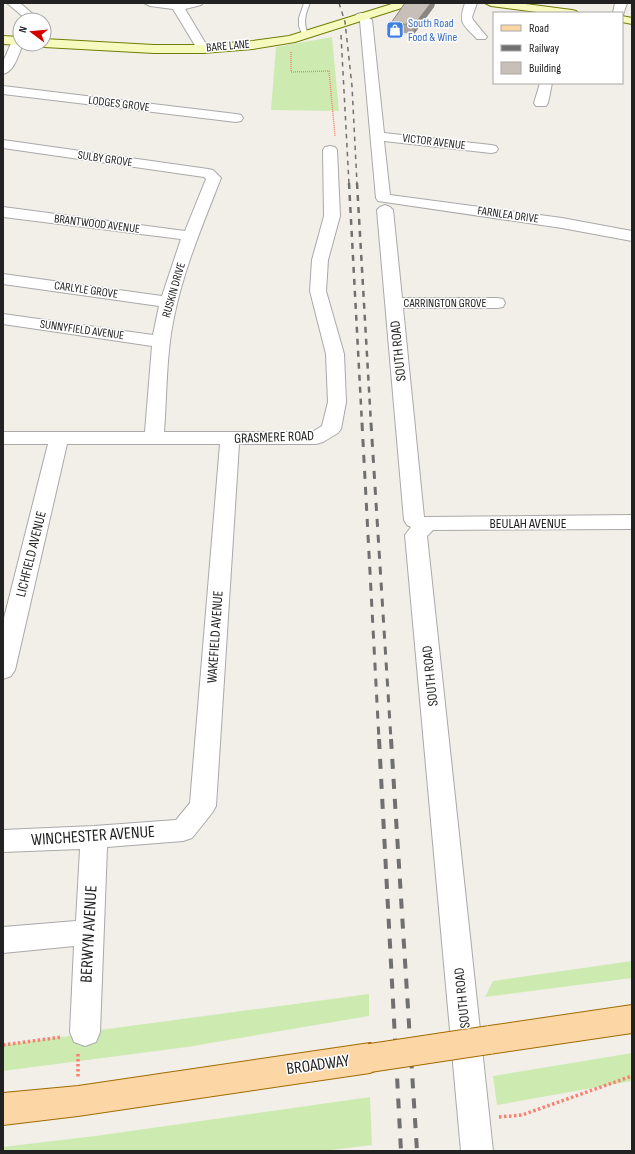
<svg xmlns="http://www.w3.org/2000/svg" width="635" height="1154" font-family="'Sofia Sans Condensed',sans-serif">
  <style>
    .grass { fill: #cdebb0 }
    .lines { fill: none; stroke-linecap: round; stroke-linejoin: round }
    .service-casing { stroke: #a9a9a9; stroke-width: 2 }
    .minor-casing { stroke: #a9a9a9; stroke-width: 2 }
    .secondary-casing { stroke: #707d05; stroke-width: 2 }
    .primary-casing { stroke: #a06b00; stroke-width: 2 }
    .path-far1 { stroke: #fa8072; stroke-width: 1.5; stroke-dasharray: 1 1; stroke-linecap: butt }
    .path { stroke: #fa8072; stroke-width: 3.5; stroke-dasharray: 2.5 2.5; stroke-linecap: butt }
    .service { fill: #fff; fill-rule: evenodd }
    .minor { fill: #fff; fill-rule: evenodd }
    .secondary { fill: #f7fabf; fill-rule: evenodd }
    .primary { fill: #fcd6a4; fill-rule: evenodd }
    .rail-far3 { stroke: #707070; stroke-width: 1.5; stroke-dasharray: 4.5 4.5; stroke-linecap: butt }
    .rail-far2 { stroke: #707070; stroke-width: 2.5; stroke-dasharray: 6 6; stroke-linecap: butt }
    .rail-far1 { stroke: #707070; stroke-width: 3; stroke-dasharray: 8 8; stroke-linecap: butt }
    .rail { stroke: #707070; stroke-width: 4; stroke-dasharray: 10 10; stroke-linecap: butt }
    .primary-bridge-casing { stroke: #a06b00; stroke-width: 30; stroke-linecap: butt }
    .primary-bridge { stroke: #fcd6a4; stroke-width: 28 }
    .wall { fill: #aba49e }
    .shaded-wall { fill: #8b8681 }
    .building { fill: #c7bfb8; stroke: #8b8681 }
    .labels { text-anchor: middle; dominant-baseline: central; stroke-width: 3; stroke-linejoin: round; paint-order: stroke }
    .far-shop-label { font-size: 12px; fill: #366cbe; stroke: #fff; text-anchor: start }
    .far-street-label { font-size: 12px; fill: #222; stroke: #fff }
    .street-label { font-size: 14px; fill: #222; stroke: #fff }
    .near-street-label { font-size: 17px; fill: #222; stroke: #fff }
  </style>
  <rect width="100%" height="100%" fill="#f2efe9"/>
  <g class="grass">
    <path d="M 332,37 L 339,111 L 271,110 L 276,47 Z"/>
    <path d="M 632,961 L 632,978 L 485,997 L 493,981 Z"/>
    <path d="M 369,994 L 369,1016 L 187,1047 L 3,1071 L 3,1045 L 69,1036 L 85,1032 Z"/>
    <path d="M 632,1053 L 632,1081 L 497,1105 L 493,1076 Z"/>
    <path d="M 370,1097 L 372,1145 L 323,1151 L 3,1151 L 3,1147 L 95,1136 Z"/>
  </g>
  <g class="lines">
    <defs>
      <path id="service" d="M 304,3 L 310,3 C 305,14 303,23 308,34 L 305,36 L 302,34 L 299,26 L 299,18 Z"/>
      <g id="minor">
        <path d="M 7,3 L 20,3 L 40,20 L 27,20 Z"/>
        <path d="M 144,3 L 203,3 L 201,5 L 185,9 L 209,49 L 207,52 L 199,52 L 173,9 L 150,6 Z"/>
        <path d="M 465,3 L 477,3 L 472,17 L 473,20 L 487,37 L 485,39 L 477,39 C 463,24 458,24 465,3 Z"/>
        <path d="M 615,3 L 627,3 L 623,15 L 622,13 L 613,13 Z"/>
        <path d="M 361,13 L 365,14 L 372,20 L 384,133 L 491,145 L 496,146 L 498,149 L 496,152 L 491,153 L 384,141 L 390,195 L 562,218 L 632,231 L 632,241 L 562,228 L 378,201 L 376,198 L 360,21 L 355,16 L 357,14 Z"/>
        <path d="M 18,37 L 20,38 L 20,44 L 23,44 C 18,55 15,71 3,74 L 3,62 L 12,41 L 14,38 Z"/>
        <path d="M 540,83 L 552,83 L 548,103 L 546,106 L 536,106 L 534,103 Z"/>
        <path d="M 3,86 L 236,114 L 241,115 L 243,118 L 241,121 L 236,122 L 3,94 Z"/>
        <path d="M 3,140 L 208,169 L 213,170 L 221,178 C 203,224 184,268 174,317 C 166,354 167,394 164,432 L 312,432 L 322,426 L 328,402 L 326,354 L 310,291 L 312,260 L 324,216 L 323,150 L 325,147 L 330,146 L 335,147 L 337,150 L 340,216 L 328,260 L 326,291 L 344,354 L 346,402 L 341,429 L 338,433 L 323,442 L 316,444 L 239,444 L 216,806 L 212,813 L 192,838 L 183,841 L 107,847 L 100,1032 L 96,1042 L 85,1046 L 74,1042 L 70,1032 L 74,946 L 3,953 L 3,927 L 76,921 L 80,849 L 3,852 L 3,830 L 94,826 L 176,820 L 190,803 L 220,444 L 67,444 L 15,670 L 11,676 L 3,679 L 3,622 L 48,444 L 3,444 L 3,432 L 145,432 L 152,346 L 3,324 L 3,314 L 153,335 L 159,306 L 3,284 L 3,274 L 162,296 L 181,239 L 3,217 L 3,207 L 185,231 L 206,179 L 204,177 L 3,148 Z"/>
        <path d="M 385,205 L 390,207 L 393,210 L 402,298 L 497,298 L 503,299 L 505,303 L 503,307 L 497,308 L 403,308 L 424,517 L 632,515 L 632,529 L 433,530 L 427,536 L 493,1151 L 461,1151 L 405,535 L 411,527 L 407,525 L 404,520 L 377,210 L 380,207 Z"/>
      </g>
      <g id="secondary">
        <path d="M 395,3 L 413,3 L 411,5 L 295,42 L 253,49 L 203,53 L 154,53 L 44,47 L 39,44 L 44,44 L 44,39 L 154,45 L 203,45 L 253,41 L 289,36 Z"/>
        <path d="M 485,3 L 518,3 L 572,10 L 576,11 L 578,13 L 545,13 L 491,6 Z"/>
        <path d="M 622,16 L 632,18 L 632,24 L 622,22 Z"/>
        <path d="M 3,36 L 20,37 L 20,44 L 22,44 L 20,45 L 3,44 Z"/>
      </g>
      <g id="primary">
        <path d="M 632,1005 L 632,1033 L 489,1054 L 478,1050 L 474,1040 L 478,1030 L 489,1026 Z"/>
        <path d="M 370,1043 L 381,1048 L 386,1058 L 381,1068 L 370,1073 L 78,1116 L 3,1125 L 3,1093 L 78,1086 Z"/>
      </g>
    </defs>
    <use href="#service" class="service-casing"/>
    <use href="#minor" class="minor-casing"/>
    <use href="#secondary" class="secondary-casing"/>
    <use href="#primary" class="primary-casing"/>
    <path class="path-far1" d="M 291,52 L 291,72 L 329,71 L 335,136"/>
    <g class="path">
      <path d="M 3,1045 L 62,1037"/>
      <path d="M 78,1054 L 78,1077"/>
      <path d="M 499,1117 L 522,1115 L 632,1076"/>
    </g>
    <use href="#service" class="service"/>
    <use href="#minor" class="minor"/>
    <use href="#secondary" class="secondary"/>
    <use href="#primary" class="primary"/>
    <g class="rail-far3">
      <path d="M 339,3 L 345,22 L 352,86 L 357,184"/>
      <path d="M 341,35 L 349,184"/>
    </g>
    <g class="rail-far2">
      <path d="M 349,183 L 362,424"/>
      <path d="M 357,183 L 371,424"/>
    </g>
    <g class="rail-far1">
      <path d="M 362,423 L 379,740"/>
      <path d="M 371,423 L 391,740"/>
    </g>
    <g class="rail">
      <path d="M 379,739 L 401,1151"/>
      <path d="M 391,739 L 417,1151"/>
    </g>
    <defs>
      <path id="primary-bridge" d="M 370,1058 L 489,1040"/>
    </defs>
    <use href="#primary-bridge" class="primary-bridge-casing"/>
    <use href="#primary-bridge" class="primary-bridge"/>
  </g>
  <path class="wall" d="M 407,3 L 435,3 L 434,7 L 414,34 L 390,32 L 391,23 Z"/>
  <path class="shaded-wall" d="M 431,3 L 435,3 L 434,7 L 414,34 L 414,25 Z"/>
  <path class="building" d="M 405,3 L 431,3 L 414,25 L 391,23 Z"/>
  <defs>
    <symbol id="shop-square" viewBox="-11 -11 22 22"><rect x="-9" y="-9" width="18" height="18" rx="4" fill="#3f7fe0" stroke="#fff"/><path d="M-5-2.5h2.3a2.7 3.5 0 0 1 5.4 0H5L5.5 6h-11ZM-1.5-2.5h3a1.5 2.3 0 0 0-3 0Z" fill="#fff"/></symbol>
  </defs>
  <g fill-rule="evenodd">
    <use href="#shop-square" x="385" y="20" width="20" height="20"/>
  </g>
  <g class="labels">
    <g class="far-shop-label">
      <text x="408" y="23">South Road<tspan x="408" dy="14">Food &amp; Wine</tspan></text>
    </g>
    <g class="far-street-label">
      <text transform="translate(228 46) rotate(-5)">BARE LANE</text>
      <text transform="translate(119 104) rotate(7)">LODGES GROVE</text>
      <text transform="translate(434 142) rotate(7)">VICTOR AVENUE</text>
      <text transform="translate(105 159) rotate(8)">SULBY GROVE</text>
      <text transform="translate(508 215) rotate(8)">FARNLEA DRIVE</text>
      <text transform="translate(97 224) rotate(7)">BRANTWOOD AVENUE</text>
      <text transform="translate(86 290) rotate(8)">CARLYLE GROVE</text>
      <text transform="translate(174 290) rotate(-74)">RUSKIN DRIVE</text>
      <text x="445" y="303">CARRINGTON GROVE</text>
      <text transform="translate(82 330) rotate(8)">SUNNYFIELD AVENUE</text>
    </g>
    <g class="street-label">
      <text transform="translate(398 351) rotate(-96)">SOUTH ROAD</text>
      <text transform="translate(274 437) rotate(-2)">GRASMERE ROAD</text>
      <text x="528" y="523">BEULAH AVENUE</text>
      <text transform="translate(31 554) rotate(-76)">LICHFIELD AVENUE</text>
      <text transform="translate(215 637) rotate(-86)">WAKEFIELD AVENUE</text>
      <text transform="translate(430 676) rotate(-96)">SOUTH ROAD</text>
      <text transform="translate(462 998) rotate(-96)">SOUTH ROAD</text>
    </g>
    <g class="near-street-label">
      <text transform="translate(93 836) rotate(-4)">WINCHESTER AVENUE</text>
      <text transform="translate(89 934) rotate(-87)">BERWYN AVENUE</text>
      <text transform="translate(318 1065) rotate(-8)">BROADWAY</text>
    </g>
  </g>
  <rect width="635" height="1154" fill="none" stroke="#222222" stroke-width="8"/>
  <rect x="493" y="12" width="130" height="72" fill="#ffffff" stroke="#a7a7a7"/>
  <rect x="501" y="25" width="20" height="6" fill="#fcd6a4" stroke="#a7a7a7"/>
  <text x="529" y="32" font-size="12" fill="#222222">Road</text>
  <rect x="501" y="45" width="20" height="6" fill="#707070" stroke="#a7a7a7"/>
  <text x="529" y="52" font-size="12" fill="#222222">Railway</text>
  <rect x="501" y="62" width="20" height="12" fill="#c7bfb8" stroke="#a7a7a7"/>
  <text x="529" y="72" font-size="12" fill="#222222">Building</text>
  <g transform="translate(32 32) rotate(286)"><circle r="19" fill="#ffffff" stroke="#a7a7a7"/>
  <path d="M0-3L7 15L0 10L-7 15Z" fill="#d40000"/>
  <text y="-6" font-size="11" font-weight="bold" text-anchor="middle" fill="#222222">N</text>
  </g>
</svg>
